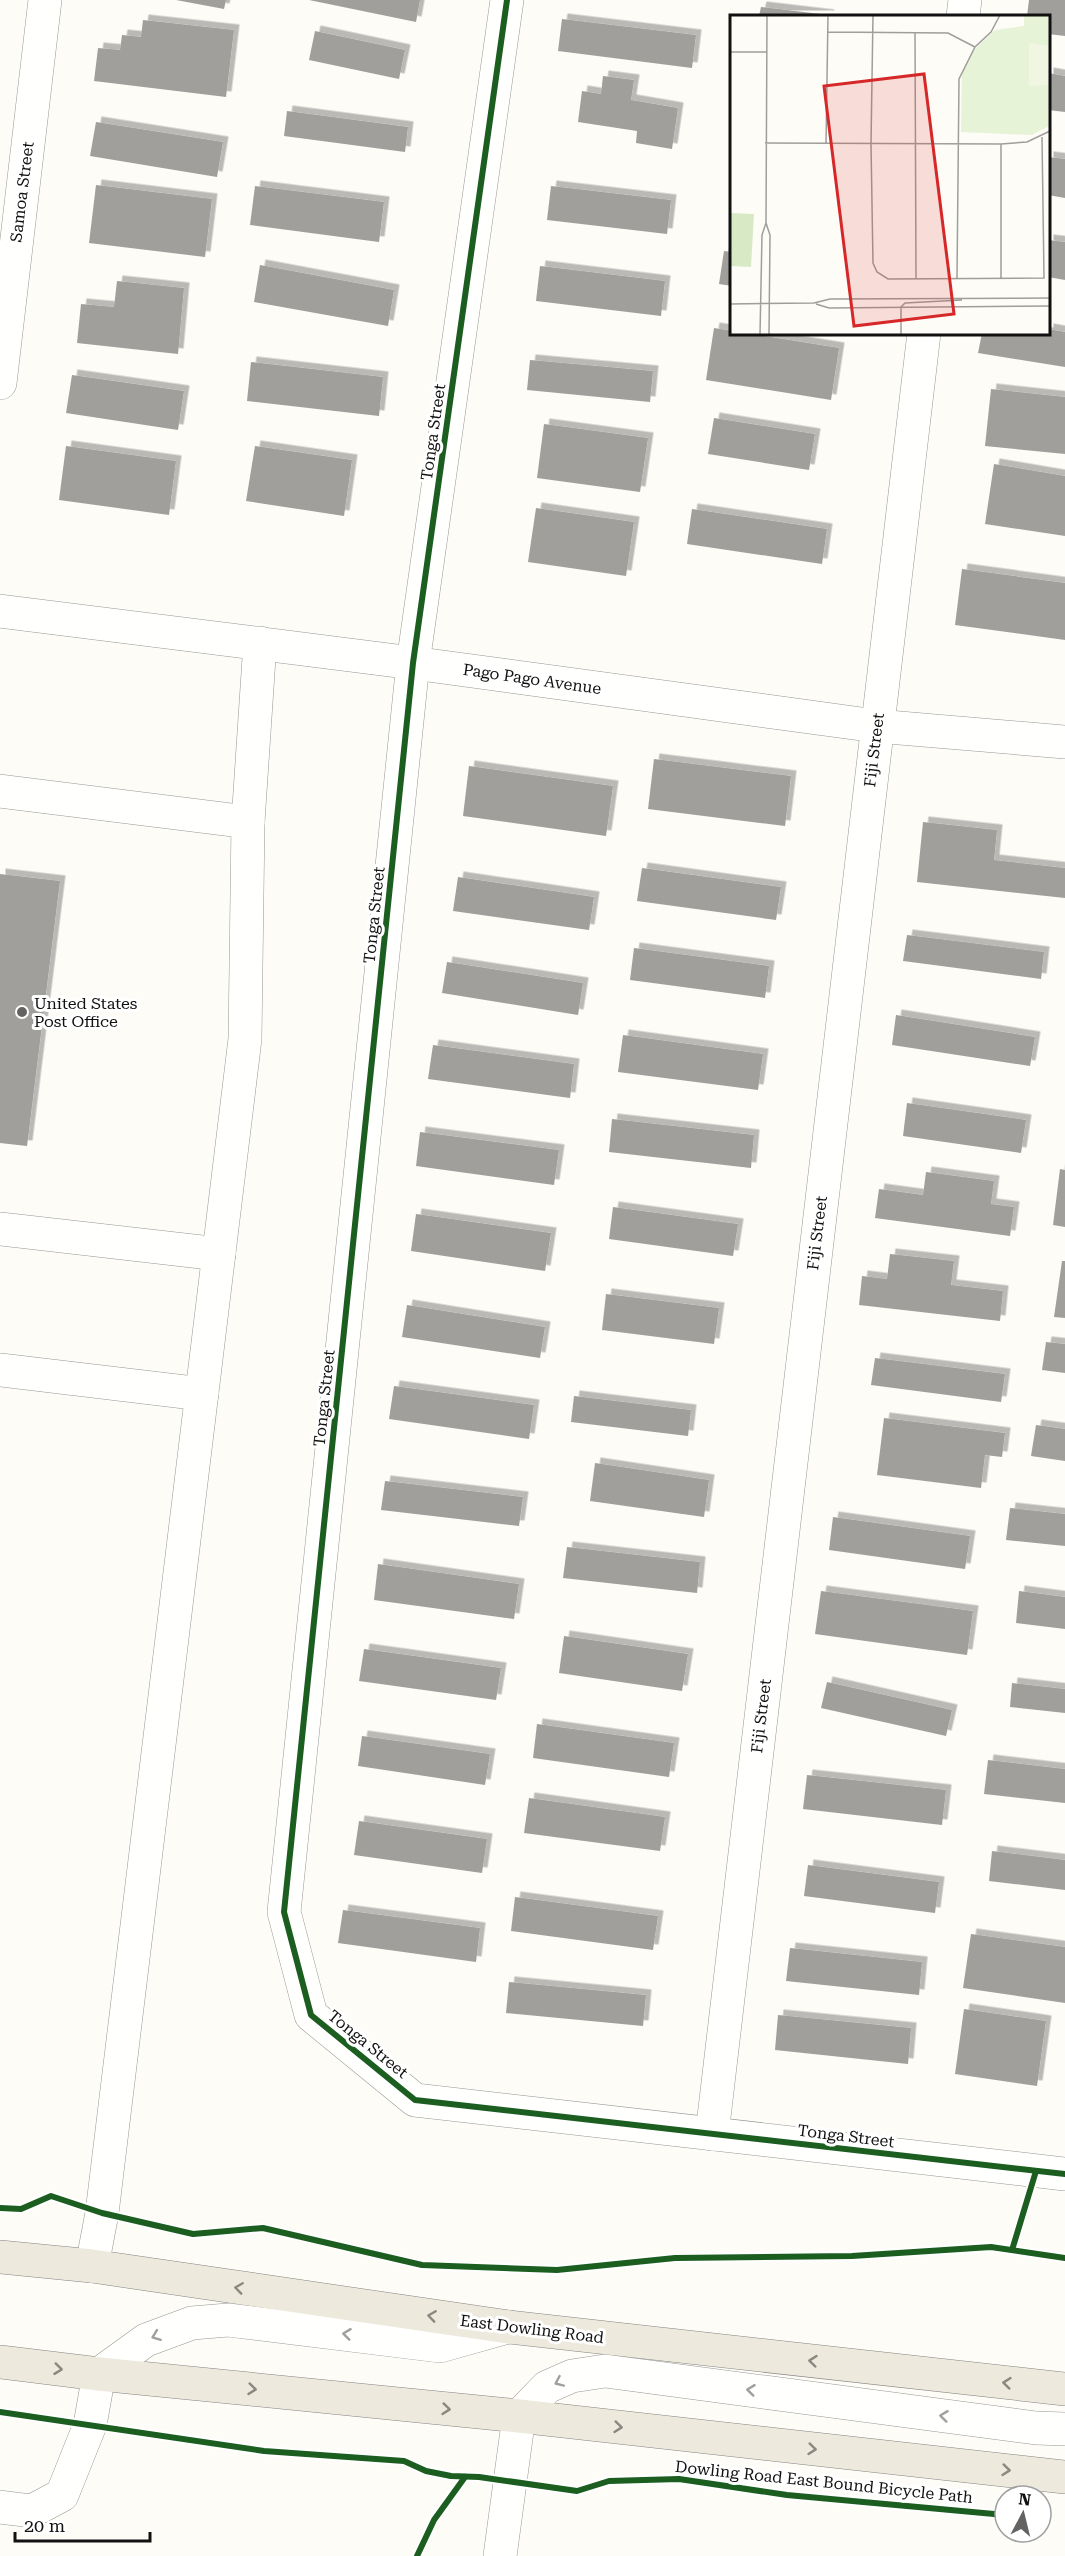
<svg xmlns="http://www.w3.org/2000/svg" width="1065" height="2556" font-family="'Roboto Serif',serif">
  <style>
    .building { fill: #a19f9c; filter: url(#shadow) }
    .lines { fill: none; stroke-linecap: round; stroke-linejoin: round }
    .minor-casing { stroke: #979795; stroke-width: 34 }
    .major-casing { stroke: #858482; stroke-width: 34 }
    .minor { stroke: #fffffe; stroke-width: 33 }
    .major { stroke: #ede9dc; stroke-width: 33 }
    .cycleway-casing { stroke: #fff; stroke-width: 10 }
    .cycleway { stroke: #1b5e20; stroke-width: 6 }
    .oneway { stroke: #8a8881 }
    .oneway2 { stroke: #a0a09f }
    .poi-dot { fill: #646362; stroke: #fff; stroke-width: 2 }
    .labels { text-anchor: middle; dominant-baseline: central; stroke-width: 6; stroke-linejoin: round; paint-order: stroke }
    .street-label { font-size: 16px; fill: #111; stroke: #fff }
    .poi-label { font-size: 16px; fill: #111; stroke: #fff; text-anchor: start }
    .inset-road { fill: none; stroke: #9f9e9b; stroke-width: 1.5 }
    .view { fill: #d62828; fill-opacity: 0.15; stroke: #d62828; stroke-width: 3 }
    .inset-edge { fill: none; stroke: #111; stroke-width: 3 }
  </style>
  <defs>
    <filter id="shadow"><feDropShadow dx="5.5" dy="-5.5" stdDeviation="0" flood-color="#0004"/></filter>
  </defs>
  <rect width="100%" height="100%" fill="#fdfcf7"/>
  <g class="building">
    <path d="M 176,0 L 226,0 L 224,9 Z"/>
    <path d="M 309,0 L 420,0 L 416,22 Z"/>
    <path d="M 1029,0 L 1065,0 L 1065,36 L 1048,34 L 1048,16 L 1027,16 Z"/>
    <path d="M 761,7 L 829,15 L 829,16 L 759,16 Z"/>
    <path d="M 562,19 L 696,35 L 692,68 L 558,51 Z"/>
    <path d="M 143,20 L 234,30 L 226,97 L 94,81 L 98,48 L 120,50 L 122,35 L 141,37 Z"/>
    <path d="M 315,31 L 405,50 L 399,79 L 309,60 Z"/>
    <path d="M 1048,73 L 1065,76 L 1065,112 L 1048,110 Z"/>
    <path d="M 603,76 L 634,80 L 631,100 L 678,108 L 672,149 L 636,143 L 637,131 L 578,122 L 582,91 L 601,94 Z"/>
    <path d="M 287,111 L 408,127 L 405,152 L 284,136 Z"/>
    <path d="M 96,122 L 223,142 L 217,177 L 90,156 Z"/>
    <path d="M 1048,157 L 1065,159 L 1065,198 L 1048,195 Z"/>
    <path d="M 96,185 L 212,199 L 205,257 L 89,243 Z"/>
    <path d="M 255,186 L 384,202 L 379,242 L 250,225 Z"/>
    <path d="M 551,186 L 671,200 L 667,234 L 547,220 Z"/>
    <path d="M 1048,240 L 1065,242 L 1065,280 L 1048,277 Z"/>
    <path d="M 724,251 L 732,252 L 732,286 L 719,284 Z"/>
    <path d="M 260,265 L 394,290 L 388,326 L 254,302 Z"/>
    <path d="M 540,266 L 665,281 L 661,316 L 536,301 Z"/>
    <path d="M 117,281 L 184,288 L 178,354 L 77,343 L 81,304 L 114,307 Z"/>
    <path d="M 714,328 L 839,348 L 831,400 L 706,380 Z"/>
    <path d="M 1048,329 L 1065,332 L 1065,367 L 978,353 L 982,333 L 1048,333 Z"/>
    <path d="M 530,360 L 653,371 L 650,402 L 527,390 Z"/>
    <path d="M 251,362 L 383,377 L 379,416 L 247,401 Z"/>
    <path d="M 72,375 L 184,391 L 178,430 L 66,413 Z"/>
    <path d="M 991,389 L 1065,397 L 1065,454 L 985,446 Z"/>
    <path d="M 714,418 L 815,434 L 809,470 L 708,454 Z"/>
    <path d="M 544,424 L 648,438 L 640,492 L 537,478 Z"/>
    <path d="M 66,446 L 176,461 L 169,515 L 59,500 Z"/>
    <path d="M 255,446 L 352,460 L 344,516 L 246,501 Z"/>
    <path d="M 994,464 L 1065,476 L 1065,536 L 985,524 Z"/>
    <path d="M 536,508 L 634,522 L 626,576 L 528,562 Z"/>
    <path d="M 692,509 L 827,529 L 822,564 L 687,544 Z"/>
    <path d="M 962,569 L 1065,583 L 1065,640 L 955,625 Z"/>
    <path d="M 654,759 L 791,776 L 785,826 L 648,809 Z"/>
    <path d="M 469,766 L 613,786 L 606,836 L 463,816 Z"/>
    <path d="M 923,822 L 997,830 L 994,860 L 1065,868 L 1065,898 L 917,882 Z"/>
    <path d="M 642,868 L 781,887 L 776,920 L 637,901 Z"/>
    <path d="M 0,874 L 60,881 L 27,1146 L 0,1143 Z"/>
    <path d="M 458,877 L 594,897 L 589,930 L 453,911 Z"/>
    <path d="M 907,935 L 1044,952 L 1041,979 L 903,961 Z"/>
    <path d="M 634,948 L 769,966 L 765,998 L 630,980 Z"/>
    <path d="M 447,962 L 583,983 L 578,1015 L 442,993 Z"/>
    <path d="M 896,1015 L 1035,1037 L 1030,1066 L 892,1045 Z"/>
    <path d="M 623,1035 L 763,1054 L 758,1090 L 618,1072 Z"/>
    <path d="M 433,1045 L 574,1064 L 570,1098 L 428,1079 Z"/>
    <path d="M 907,1103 L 1026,1120 L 1021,1153 L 903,1136 Z"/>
    <path d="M 612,1119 L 754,1135 L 751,1168 L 609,1152 Z"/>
    <path d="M 420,1132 L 559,1150 L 554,1185 L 416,1166 Z"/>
    <path d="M 1060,1169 L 1065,1170 L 1065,1227 L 1053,1225 Z"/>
    <path d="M 926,1172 L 994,1181 L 991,1204 L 1014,1207 L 1010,1236 L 875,1218 L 879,1189 L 923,1195 Z"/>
    <path d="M 613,1207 L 738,1224 L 733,1256 L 609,1239 Z"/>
    <path d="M 416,1214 L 551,1233 L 545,1271 L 411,1251 Z"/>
    <path d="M 890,1254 L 954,1261 L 951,1285 L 1003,1291 L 1000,1321 L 859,1305 L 862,1276 L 887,1279 Z"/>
    <path d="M 1062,1261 L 1065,1261 L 1065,1318 L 1054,1317 Z"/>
    <path d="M 606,1294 L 719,1308 L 714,1344 L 602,1330 Z"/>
    <path d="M 407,1305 L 545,1327 L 540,1358 L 402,1337 Z"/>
    <path d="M 1046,1342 L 1065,1344 L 1065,1373 L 1042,1370 Z"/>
    <path d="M 875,1358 L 1005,1374 L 1001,1402 L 871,1385 Z"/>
    <path d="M 394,1386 L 534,1405 L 529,1439 L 389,1419 Z"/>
    <path d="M 574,1396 L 691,1410 L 688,1436 L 571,1422 Z"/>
    <path d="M 884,1418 L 1005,1433 L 1002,1457 L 985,1455 L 981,1488 L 877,1475 Z"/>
    <path d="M 1036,1425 L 1065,1429 L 1065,1461 L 1031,1456 Z"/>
    <path d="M 595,1463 L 709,1480 L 704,1517 L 590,1501 Z"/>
    <path d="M 385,1481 L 523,1497 L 519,1526 L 381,1510 Z"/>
    <path d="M 1010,1508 L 1065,1514 L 1065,1546 L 1006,1540 Z"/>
    <path d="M 833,1517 L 970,1536 L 965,1569 L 829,1550 Z"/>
    <path d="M 567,1547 L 700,1562 L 697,1593 L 563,1578 Z"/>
    <path d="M 378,1564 L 519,1584 L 514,1619 L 374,1600 Z"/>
    <path d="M 821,1591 L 973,1611 L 967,1655 L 815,1634 Z"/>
    <path d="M 1019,1591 L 1065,1597 L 1065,1629 L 1016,1623 Z"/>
    <path d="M 564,1636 L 688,1654 L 682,1691 L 559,1673 Z"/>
    <path d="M 364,1649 L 501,1668 L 496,1700 L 359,1681 Z"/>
    <path d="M 827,1682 L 952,1710 L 946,1736 L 821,1708 Z"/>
    <path d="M 1012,1683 L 1065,1689 L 1065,1713 L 1010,1707 Z"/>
    <path d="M 537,1724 L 674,1743 L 669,1777 L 533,1758 Z"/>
    <path d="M 362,1736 L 490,1754 L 485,1785 L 358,1766 Z"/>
    <path d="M 988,1760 L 1065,1769 L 1065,1803 L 984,1794 Z"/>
    <path d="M 807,1775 L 946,1790 L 942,1825 L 803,1809 Z"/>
    <path d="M 529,1798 L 665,1817 L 660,1851 L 524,1833 Z"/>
    <path d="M 359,1821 L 487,1839 L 482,1873 L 354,1855 Z"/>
    <path d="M 992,1851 L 1065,1860 L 1065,1890 L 989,1881 Z"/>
    <path d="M 808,1865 L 939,1882 L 935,1913 L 804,1896 Z"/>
    <path d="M 515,1897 L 658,1916 L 653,1950 L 511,1931 Z"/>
    <path d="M 343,1910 L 480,1928 L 476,1962 L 338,1943 Z"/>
    <path d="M 971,1934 L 1065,1947 L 1065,2003 L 963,1988 Z"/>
    <path d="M 790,1948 L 922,1962 L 919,1995 L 786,1981 Z"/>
    <path d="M 509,1982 L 646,1995 L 643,2026 L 506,2013 Z"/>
    <path d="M 964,2009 L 1046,2021 L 1037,2086 L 955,2074 Z"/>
    <path d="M 778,2015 L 911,2028 L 908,2064 L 775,2050 Z"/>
  </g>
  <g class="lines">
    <defs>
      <g id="minor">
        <path d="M 507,0 L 413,663 L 284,1912 L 311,2015 L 415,2100 L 1065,2174"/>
        <path d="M 963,16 L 965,0"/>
        <path d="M 0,383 L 45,0"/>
        <path d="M 0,611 L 413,663 L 876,726 L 1065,742"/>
        <path d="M 0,791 L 248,822"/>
        <path d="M 0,1229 L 219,1254"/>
        <path d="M 0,1370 L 202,1394"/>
        <path d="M 712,2134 L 924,333"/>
        <path d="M 92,2266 L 102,2213 L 245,1039 L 248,822 L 260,643"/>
        <path d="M 0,2507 L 32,2511 L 62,2495 L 90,2425 L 99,2374 L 146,2340 L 192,2323 L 228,2320 L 440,2346 L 508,2327"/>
        <path d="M 500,2556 L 519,2416 L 547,2387 L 572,2376 L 605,2371 L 1036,2428 L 1065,2429"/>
      </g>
      <g id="major">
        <path d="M 0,2257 L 92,2266 L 508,2327 L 1065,2389"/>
        <path d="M 0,2362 L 99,2374 L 519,2416 L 1065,2477"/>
      </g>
    </defs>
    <use href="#minor" class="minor-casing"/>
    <use href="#major" class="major-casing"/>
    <use href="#minor" class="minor"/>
    <use href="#major" class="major"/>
    <defs>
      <g id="cycleway">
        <path d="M 507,0 L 413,663 L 284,1912 L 311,2015 L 415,2100 L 1065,2174"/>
        <path d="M 0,2208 L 21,2209 L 51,2196 L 102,2213 L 193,2234 L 263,2228 L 422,2265 L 557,2270 L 675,2258 L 852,2256 L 991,2247 L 1065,2258"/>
        <path d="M 1012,2250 L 1036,2171"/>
        <path d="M 0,2412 L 264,2451 L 404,2461 L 426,2471 L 451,2476 L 479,2477 L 577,2491 L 609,2481 L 679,2479 L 787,2495 L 1005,2515"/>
        <path d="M 417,2556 L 434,2520 L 465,2477"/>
      </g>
    </defs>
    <use href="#cycleway" class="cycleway-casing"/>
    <use href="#cycleway" class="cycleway"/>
  </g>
  <defs><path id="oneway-chevron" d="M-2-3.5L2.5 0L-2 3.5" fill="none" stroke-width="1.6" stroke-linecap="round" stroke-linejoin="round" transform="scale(1.5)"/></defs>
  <g class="oneway">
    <use href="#oneway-chevron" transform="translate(239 2288) rotate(-172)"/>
    <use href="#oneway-chevron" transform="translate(432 2316) rotate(-172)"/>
    <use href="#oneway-chevron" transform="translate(813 2361) rotate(-174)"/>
    <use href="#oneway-chevron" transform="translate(58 2369) rotate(7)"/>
    <use href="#oneway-chevron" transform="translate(1007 2383) rotate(-174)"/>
    <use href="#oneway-chevron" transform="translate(252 2389) rotate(6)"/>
    <use href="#oneway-chevron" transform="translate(446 2409) rotate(6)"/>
    <use href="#oneway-chevron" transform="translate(618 2427) rotate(6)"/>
    <use href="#oneway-chevron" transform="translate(812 2449) rotate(6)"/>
    <use href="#oneway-chevron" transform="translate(1006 2470) rotate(6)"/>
  </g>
  <g class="oneway2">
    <use href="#oneway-chevron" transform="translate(347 2334) rotate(-173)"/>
    <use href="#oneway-chevron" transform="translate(156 2336) rotate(159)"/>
    <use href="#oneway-chevron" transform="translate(559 2382) rotate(156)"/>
    <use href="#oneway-chevron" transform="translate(751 2390) rotate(-173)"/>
    <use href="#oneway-chevron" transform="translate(944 2416) rotate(-173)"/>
  </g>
  <circle class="poi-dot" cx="22" cy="1012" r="6"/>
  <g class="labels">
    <g class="street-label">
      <text transform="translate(22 192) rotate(-83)">Samoa Street</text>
      <text transform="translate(433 432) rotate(-82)">Tonga Street</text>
      <text transform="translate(532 679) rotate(8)">Pago Pago Avenue</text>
      <text transform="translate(874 750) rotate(-83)">Fiji Street</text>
      <text transform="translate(374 915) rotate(-84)">Tonga Street</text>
      <text transform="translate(817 1233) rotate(-83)">Fiji Street</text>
      <text transform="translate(324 1398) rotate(-84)">Tonga Street</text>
      <text transform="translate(761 1716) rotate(-83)">Fiji Street</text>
      <text transform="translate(368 2044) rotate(39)">Tonga Street</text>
      <text transform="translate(846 2136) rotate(7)">Tonga Street</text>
      <text transform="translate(532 2329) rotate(7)">East Dowling Road</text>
      <text transform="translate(824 2482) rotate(6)">Dowling Road East Bound Bicycle Path</text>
    </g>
    <g class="poi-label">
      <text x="34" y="1003">United States<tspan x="34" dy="18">Post Office</tspan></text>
    </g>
  </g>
  <g transform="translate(730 15)">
    <rect width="320" height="320" fill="#fdfcf7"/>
    <path d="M 294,0 L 319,0 L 319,111 L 302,120 L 231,117 L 232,59 L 245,34 L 265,15 L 294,11 Z" fill="#e7f3d7"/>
    <path d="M 0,198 L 24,199 L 21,252 L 0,251 Z" fill="#d8eac5"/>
    <path d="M 299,28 L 319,31 L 319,70 L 299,71 Z" fill="#f0f6e1"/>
    <path class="inset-road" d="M 143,0 L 141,129 L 143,248 L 147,257 L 158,264 L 314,263 L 312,122M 98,17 L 218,18 L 245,32M 185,17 L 186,264M 0,37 L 37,37M 35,128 L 271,129 L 297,127 L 320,116M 96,129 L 98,0M 36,208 L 40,220 L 39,320M 227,263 L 229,64 L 245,32 L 261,17 L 270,0M 271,263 L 271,129M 0,289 L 84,288 L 100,284 L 320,283M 86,289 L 99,293 L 320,291M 30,320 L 32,220 L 36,208 L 37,0M 171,320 L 171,292 L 175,288 L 232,285"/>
    <path class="view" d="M 194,59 L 224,299 L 124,311 L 94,71 Z"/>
    <rect width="320" height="320" class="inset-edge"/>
  </g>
  <g transform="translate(1023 2514) rotate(7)"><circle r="28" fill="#ffffff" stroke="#a0a0a0" stroke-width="1.5"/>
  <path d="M0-4.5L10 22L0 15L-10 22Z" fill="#646362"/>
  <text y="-9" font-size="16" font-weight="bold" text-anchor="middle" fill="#111111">N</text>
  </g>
  <path d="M15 2532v9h135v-9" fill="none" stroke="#111111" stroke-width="3"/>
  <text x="24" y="2532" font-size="18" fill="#111111" stroke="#ffffff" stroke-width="4.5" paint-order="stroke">20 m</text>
</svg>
